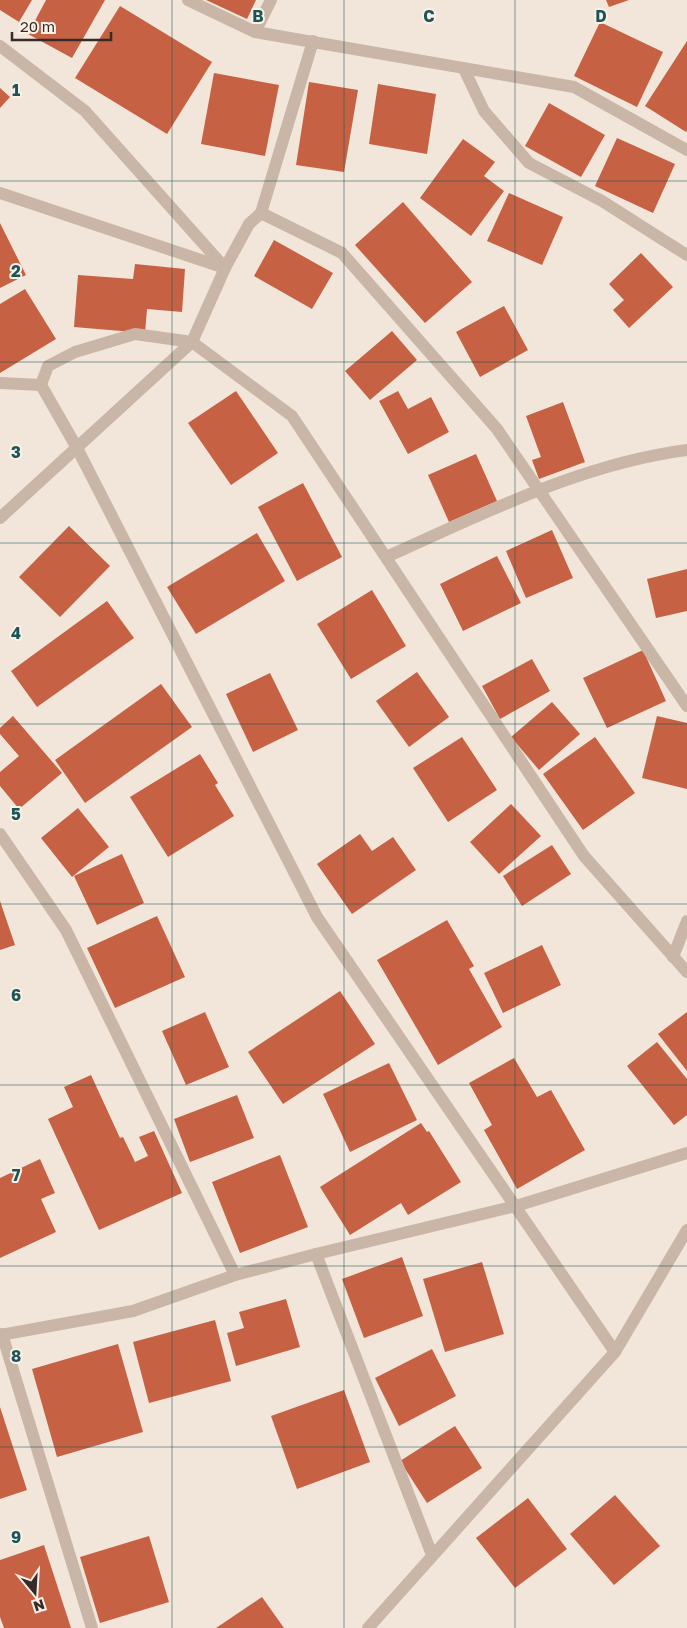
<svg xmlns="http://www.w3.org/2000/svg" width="687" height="1628" font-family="'Golos Text',sans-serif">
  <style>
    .building { fill: #c66143 }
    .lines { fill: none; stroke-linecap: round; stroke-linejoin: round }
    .minor { stroke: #cab6a6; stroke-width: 12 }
    .grid { fill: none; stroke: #1c5457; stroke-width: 1; stroke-opacity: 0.55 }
    .grid-label { font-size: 16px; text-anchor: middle; font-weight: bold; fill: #1c5457; stroke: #f9f0e6; stroke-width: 4; stroke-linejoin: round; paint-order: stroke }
  </style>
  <rect width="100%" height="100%" fill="#f2e6da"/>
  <g class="building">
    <path d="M 0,0 L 32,0 L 19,22 L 0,10 Z"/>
    <path d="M 46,0 L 105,0 L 72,58 L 28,34 Z"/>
    <path d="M 206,0 L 256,0 L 247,19 Z"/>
    <path d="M 606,0 L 629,0 L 609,7 Z"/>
    <path d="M 120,6 L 212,62 L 167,134 L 75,78 Z"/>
    <path d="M 600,22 L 663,52 L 637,107 L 574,76 Z"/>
    <path d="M 687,41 L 687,130 L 686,132 L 645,106 Z"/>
    <path d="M 214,73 L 279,85 L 265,156 L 201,144 Z"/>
    <path d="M 309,82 L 358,90 L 344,172 L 296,165 Z"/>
    <path d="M 378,84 L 436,94 L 427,154 L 369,144 Z"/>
    <path d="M 0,88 L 10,97 L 0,108 Z"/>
    <path d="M 549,103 L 605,135 L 581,177 L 525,146 Z"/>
    <path d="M 617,138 L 675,164 L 653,213 L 595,186 Z"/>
    <path d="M 463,139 L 495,162 L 484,176 L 504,191 L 471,236 L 420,198 Z"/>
    <path d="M 509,193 L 563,217 L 542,265 L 487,241 Z"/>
    <path d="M 403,202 L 472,282 L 425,323 L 355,245 Z"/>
    <path d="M 0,223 L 26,275 L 0,288 Z"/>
    <path d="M 274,240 L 333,273 L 312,309 L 254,276 Z"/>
    <path d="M 641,253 L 673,287 L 629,328 L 613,310 L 624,300 L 609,284 Z"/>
    <path d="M 135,264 L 185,269 L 182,312 L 147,309 L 145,333 L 74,327 L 78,275 L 133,279 Z"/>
    <path d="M 25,289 L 56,339 L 0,373 L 0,304 Z"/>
    <path d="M 504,306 L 528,350 L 480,377 L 456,332 Z"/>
    <path d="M 392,331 L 417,360 L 370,400 L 345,371 Z"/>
    <path d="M 236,391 L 278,453 L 231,485 L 188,423 Z"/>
    <path d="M 398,391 L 408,409 L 431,397 L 449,432 L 408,454 L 379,401 Z"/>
    <path d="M 563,402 L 585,462 L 539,479 L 532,460 L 541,457 L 526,416 Z"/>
    <path d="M 476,454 L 497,501 L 449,522 L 428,475 Z"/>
    <path d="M 303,483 L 342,557 L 297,581 L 258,507 Z"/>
    <path d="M 69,526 L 110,566 L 60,617 L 19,577 Z"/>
    <path d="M 552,530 L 573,578 L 526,598 L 506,551 Z"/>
    <path d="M 257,533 L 285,581 L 196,634 L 167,587 Z"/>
    <path d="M 497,556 L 521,603 L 463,631 L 440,584 Z"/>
    <path d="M 687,569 L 687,611 L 656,618 L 647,579 Z"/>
    <path d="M 372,590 L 406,646 L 351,679 L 317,624 Z"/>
    <path d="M 107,601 L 134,638 L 37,707 L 11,671 Z"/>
    <path d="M 643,650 L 666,701 L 607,728 L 583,678 Z"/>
    <path d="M 532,659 L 550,691 L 500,719 L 482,686 Z"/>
    <path d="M 417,672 L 449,717 L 409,747 L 376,701 Z"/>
    <path d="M 270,673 L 298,730 L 253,752 L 226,694 Z"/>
    <path d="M 161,684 L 192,727 L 85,803 L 55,760 Z"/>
    <path d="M 552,702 L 580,734 L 539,770 L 511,737 Z"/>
    <path d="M 13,716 L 62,773 L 19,809 L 0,786 L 0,772 L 19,756 L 0,734 L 0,728 Z"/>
    <path d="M 657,716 L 687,723 L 687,789 L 642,778 Z"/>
    <path d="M 462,737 L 497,790 L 448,822 L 413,768 Z"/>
    <path d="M 595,737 L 635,793 L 583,830 L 543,774 Z"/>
    <path d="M 200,754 L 218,783 L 215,785 L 234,816 L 168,857 L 130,797 Z"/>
    <path d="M 511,804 L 541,836 L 499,874 L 470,842 Z"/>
    <path d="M 78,808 L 109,847 L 72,877 L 41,838 Z"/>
    <path d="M 360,834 L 372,851 L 393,837 L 416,870 L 352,914 L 317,864 Z"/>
    <path d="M 552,845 L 571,874 L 522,906 L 503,876 Z"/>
    <path d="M 122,854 L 144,903 L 97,925 L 74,876 Z"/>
    <path d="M 0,901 L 15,945 L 0,950 Z"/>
    <path d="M 157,916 L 185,977 L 115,1008 L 87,948 Z"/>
    <path d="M 447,920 L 474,966 L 469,969 L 502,1027 L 438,1065 L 377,960 Z"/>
    <path d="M 542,945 L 561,985 L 503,1013 L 484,973 Z"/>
    <path d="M 340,991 L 375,1044 L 283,1104 L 248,1052 Z"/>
    <path d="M 205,1012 L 229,1067 L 186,1085 L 162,1031 Z"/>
    <path d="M 687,1012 L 687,1071 L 658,1034 Z"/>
    <path d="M 657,1042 L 687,1079 L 687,1115 L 674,1125 L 627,1066 Z"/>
    <path d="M 514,1058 L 537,1097 L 551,1090 L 585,1150 L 517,1189 L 484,1130 L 492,1125 L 469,1083 Z"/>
    <path d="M 389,1063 L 417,1120 L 350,1152 L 323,1094 Z"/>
    <path d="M 91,1075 L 120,1138 L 123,1137 L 135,1162 L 148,1156 L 139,1137 L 154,1131 L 182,1193 L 99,1230 L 48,1119 L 73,1107 L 64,1087 Z"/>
    <path d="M 237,1095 L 254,1138 L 190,1162 L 174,1119 Z"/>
    <path d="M 421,1123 L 427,1132 L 429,1131 L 461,1182 L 408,1215 L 401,1203 L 350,1235 L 320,1187 Z"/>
    <path d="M 280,1155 L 308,1227 L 240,1253 L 212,1182 Z"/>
    <path d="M 40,1159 L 55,1193 L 41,1199 L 56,1232 L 0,1258 L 0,1178 Z"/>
    <path d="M 402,1257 L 423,1316 L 364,1338 L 342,1279 Z"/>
    <path d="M 482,1262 L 504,1334 L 445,1352 L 423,1279 Z"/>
    <path d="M 286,1299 L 300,1347 L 236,1366 L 227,1333 L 244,1328 L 239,1312 Z"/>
    <path d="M 215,1320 L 231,1381 L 149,1403 L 133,1342 Z"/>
    <path d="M 118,1344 L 143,1432 L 57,1457 L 32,1369 Z"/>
    <path d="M 432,1349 L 456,1396 L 399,1426 L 375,1378 Z"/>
    <path d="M 344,1390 L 370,1462 L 297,1489 L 271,1416 Z"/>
    <path d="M 0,1407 L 27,1490 L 0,1499 Z"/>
    <path d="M 455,1426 L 482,1468 L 427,1503 L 400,1461 Z"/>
    <path d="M 615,1495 L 660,1546 L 614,1585 L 570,1534 Z"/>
    <path d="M 528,1498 L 567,1549 L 515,1588 L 476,1538 Z"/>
    <path d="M 149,1536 L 169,1602 L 100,1623 L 80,1557 Z"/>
    <path d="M 44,1545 L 71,1628 L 4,1628 L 0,1617 L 0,1560 Z"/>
    <path d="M 262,1597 L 284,1628 L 216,1628 Z"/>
  </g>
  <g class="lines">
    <g class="minor">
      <path d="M 188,0 L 255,32 L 574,87 L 687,150"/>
      <path d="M 255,32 L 271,0"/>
      <path d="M 0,46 L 85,111 L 225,268"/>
      <path d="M 464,69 L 484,111 L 529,163 L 602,201 L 687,255"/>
      <path d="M 0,193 L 225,268"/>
      <path d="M 261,213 L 313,41"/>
      <path d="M 0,383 L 41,385"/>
      <path d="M 0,518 L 192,342 L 225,268 L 249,224 L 261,213 L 342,253 L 497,429 L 687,706"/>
      <path d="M 386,557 C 483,514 580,464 687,450"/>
      <path d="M 0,834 L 66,930 L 235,1275"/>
      <path d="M 673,957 L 687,921"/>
      <path d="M 316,1254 L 432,1555"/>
      <path d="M 2,1334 L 92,1628"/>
      <path d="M 0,1335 L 133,1311 L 235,1275 L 316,1254 L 516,1206 L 687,1153"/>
      <path d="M 615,1352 L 317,917 L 77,448 L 41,385 L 48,366 L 75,352 L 135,334 L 192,342 L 292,416 L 584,856 L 687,972"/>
      <path d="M 368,1628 L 615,1352 L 687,1230"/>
    </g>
  </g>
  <path class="grid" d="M 172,0 L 172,1628M 344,0 L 344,1628M 515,0 L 515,1628M 0,181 L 687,181M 0,362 L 687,362M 0,543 L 687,543M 0,724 L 687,724M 0,904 L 687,904M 0,1085 L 687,1085M 0,1266 L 687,1266M 0,1447 L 687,1447"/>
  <g class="grid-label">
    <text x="258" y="22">B</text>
    <text x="429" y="22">C</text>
    <text x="601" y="22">D</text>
    <text x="16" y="96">1</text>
    <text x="16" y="277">2</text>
    <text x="16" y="458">3</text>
    <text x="16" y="639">4</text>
    <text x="16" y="820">5</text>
    <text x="16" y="1001">6</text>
    <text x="16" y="1181">7</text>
    <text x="16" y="1362">8</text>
    <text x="16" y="1543">9</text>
  </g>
  <g transform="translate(35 1593) rotate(162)" stroke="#f9f0e6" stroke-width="4" paint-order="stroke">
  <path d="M0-4L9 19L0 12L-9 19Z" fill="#362b27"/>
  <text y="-8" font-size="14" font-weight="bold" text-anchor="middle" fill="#362b27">N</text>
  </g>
  <path d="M12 32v8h99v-8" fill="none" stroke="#362b27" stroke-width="2.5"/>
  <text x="20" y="32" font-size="15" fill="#362b27" stroke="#f9f0e6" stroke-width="4" paint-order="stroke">20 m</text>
</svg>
